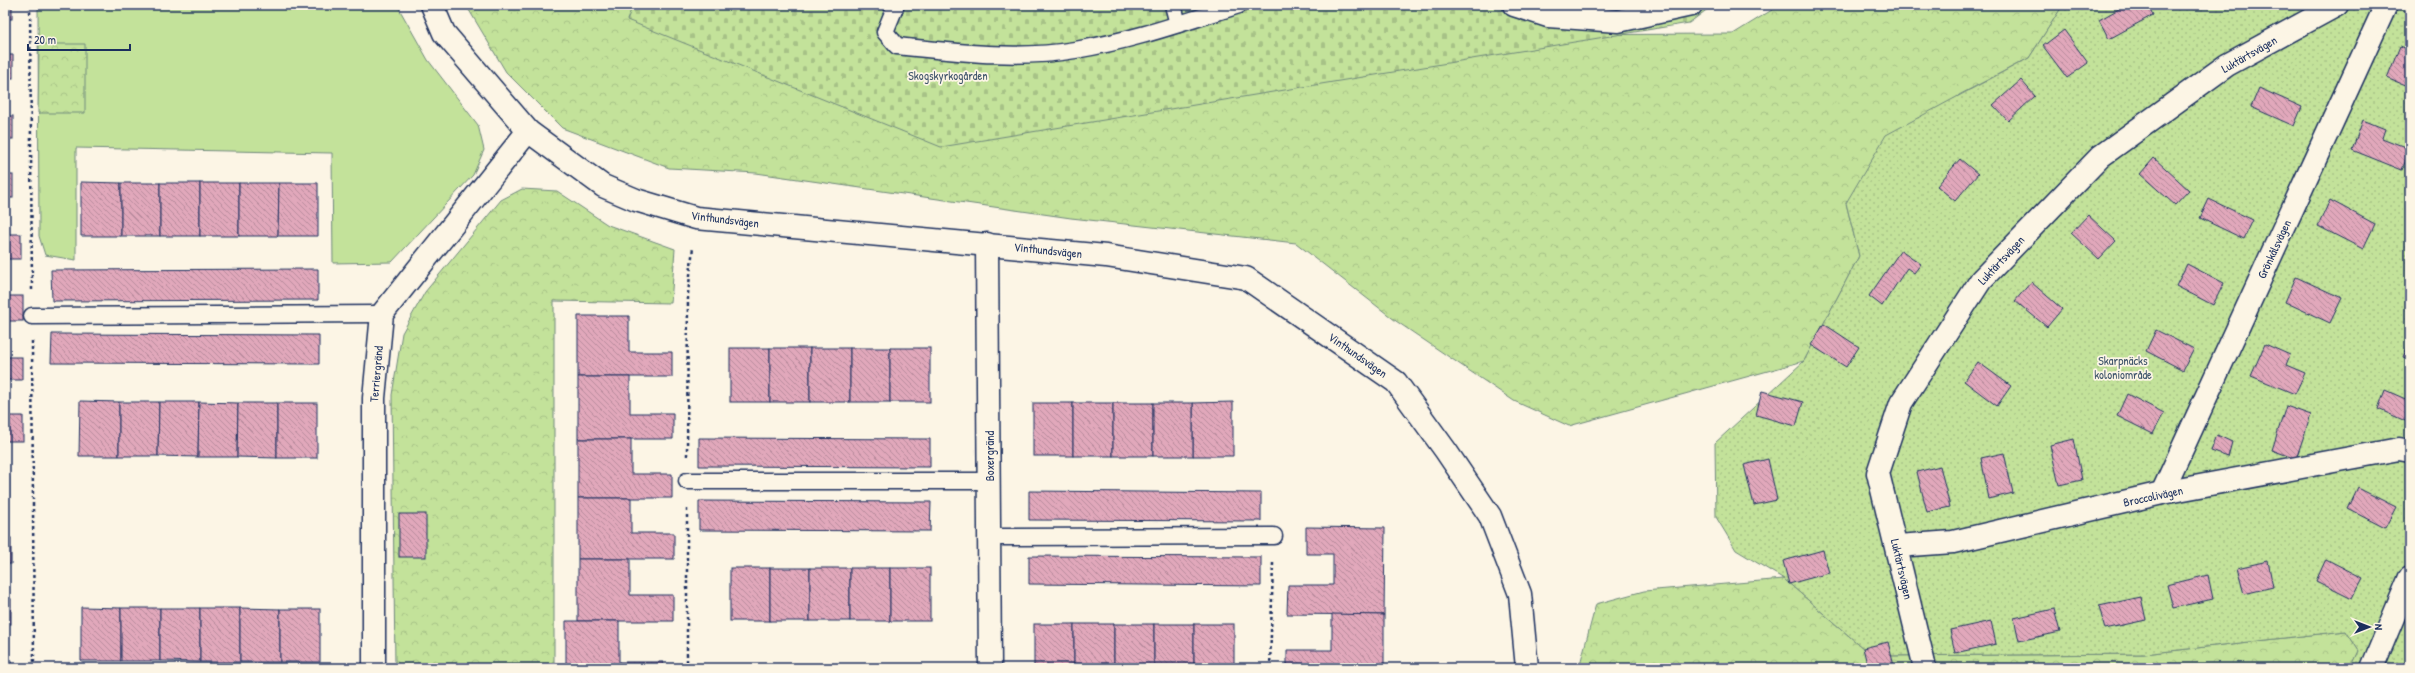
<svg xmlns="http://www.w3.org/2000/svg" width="2415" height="673" font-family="'Patrick Hand',sans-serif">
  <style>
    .grass { fill: #c3e29a; stroke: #6f887c }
    .forest { fill: url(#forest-crowns); stroke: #6f887c }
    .cemetery { fill: url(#cemetery-stones); stroke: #6f887c }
    .garden { fill: url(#garden-dots); stroke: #6f887c }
    .building { fill: url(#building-back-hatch); stroke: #1b2f5e }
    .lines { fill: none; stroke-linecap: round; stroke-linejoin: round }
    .service-casing { stroke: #1b2f5e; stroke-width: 19 }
    .minor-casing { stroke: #1b2f5e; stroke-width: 25 }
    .path { stroke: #1b2f5e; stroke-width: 2.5; stroke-dasharray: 3 3; stroke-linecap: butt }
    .service { stroke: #fcf5e5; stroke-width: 16 }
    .minor { stroke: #fcf5e5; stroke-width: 22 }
    .labels { text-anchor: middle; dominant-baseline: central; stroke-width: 3.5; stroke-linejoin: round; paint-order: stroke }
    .street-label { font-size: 12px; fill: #1b2f5e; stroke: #fcf5e5 }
    .park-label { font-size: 12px; fill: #3d536a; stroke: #fcf5e5 }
  </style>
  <defs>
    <pattern id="forest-crowns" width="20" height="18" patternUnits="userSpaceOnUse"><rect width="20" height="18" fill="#c3e29a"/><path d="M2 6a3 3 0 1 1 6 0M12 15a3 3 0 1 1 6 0" fill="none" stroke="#a7c287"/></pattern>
    <pattern id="cemetery-stones" width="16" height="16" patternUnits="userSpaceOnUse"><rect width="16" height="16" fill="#c3e29a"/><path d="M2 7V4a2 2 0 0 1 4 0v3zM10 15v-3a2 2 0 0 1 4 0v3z" fill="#a7c287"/></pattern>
    <pattern id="garden-dots" width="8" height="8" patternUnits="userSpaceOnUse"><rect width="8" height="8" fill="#c3e29a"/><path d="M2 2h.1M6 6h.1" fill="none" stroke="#a7c287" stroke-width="1.8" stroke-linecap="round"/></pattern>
    <pattern id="building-back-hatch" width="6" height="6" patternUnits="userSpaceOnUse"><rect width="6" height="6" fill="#e1a8bb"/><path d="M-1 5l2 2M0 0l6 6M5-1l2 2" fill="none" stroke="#b6899b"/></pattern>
  </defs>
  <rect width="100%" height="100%" fill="#fcf5e5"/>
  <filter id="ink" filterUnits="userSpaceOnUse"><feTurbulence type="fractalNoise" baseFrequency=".025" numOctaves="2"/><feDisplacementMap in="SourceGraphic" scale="8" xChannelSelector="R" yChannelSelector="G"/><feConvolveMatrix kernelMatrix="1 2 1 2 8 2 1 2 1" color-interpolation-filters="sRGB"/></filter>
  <g filter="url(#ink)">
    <path class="grass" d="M 38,5 L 397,5 L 428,60 L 478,125 L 484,150 L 473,175 L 392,262 L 333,263 L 332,153 L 76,148 L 76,260 L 45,255 L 39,236 Z"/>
    <g class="forest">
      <path d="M 466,5 L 731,5 L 1497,35 L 1733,34 L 1780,5 L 2063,5 L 2029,58 L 1959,95 L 1846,203 L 1859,256 L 1804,361 L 1569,426 L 1514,401 L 1396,321 L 1296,243 L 1071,218 L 756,173 L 669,168 L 562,128 L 506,72 Z"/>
      <path d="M 39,44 L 85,44 L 85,113 L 38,113 Z"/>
      <path d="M 522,189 L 557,191 L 608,225 L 675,249 L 671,303 L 554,301 L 554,668 L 395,668 L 392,395 L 402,333 L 425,292 L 501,200 Z"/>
      <path d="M 1784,579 L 1872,656 L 2144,654 L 2346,631 L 2359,651 L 2351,668 L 1579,668 L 1596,604 L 1644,591 Z"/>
    </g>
    <path class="cemetery" d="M 633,5 L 1713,5 L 1689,23 L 941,147 L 627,20 Z"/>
    <path class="garden" d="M 2063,5 L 2410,5 L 2410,668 L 2351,668 L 2359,651 L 2346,631 L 2144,654 L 1872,656 L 1784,579 L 1736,550 L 1716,517 L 1715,443 L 1804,361 L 1859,256 L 1846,203 L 1886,135 L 2029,58 Z"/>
    <g class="building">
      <rect x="5" y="5" width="7" height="14"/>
      <path d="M 2126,5 L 2148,5 L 2153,15 L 2109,39 L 2099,20 Z"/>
      <path d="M 2064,30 L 2088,63 L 2067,78 L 2043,46 Z"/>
      <path d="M 2400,46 L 2410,50 L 2410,87 L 2387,78 Z"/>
      <rect x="5" y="55" width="8" height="23"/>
      <path d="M 2021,80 L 2035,96 L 2008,121 L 1993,105 Z"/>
      <path d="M 2259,88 L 2302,107 L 2294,126 L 2251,107 Z"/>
      <rect x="5" y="116" width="8" height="23"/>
      <path d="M 2363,120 L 2385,129 L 2382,138 L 2410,149 L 2402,170 L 2352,150 Z"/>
      <path d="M 2154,158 L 2189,190 L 2175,205 L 2140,174 Z"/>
      <path d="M 1960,159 L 1978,174 L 1955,201 L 1937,186 Z"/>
      <rect x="5" y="175" width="8" height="23"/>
      <path d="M 81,182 L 121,183 L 121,236 L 81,236 Z"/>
      <rect x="121" y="183" width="39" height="53"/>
      <rect x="160" y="183" width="40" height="53"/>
      <rect x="200" y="183" width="39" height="53"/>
      <path d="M 239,183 L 279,183 L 278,236 L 239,236 Z"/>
      <path d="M 279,183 L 318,183 L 318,236 L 278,236 Z"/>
      <path d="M 2209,199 L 2253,220 L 2244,239 L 2200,218 Z"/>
      <path d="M 2330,200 L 2375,224 L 2363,249 L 2318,226 Z"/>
      <path d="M 2088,215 L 2116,241 L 2099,259 L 2071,233 Z"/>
      <rect x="5" y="234" width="16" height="25"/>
      <path d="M 1901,250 L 1921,264 L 1914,273 L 1907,268 L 1882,306 L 1869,296 Z"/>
      <path d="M 2187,264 L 2224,283 L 2213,305 L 2176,286 Z"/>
      <path d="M 318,269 L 318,300 L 52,301 L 51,270 Z"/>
      <path d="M 2296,277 L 2342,298 L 2330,323 L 2285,302 Z"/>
      <path d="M 2031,282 L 2062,309 L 2047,327 L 2015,301 Z"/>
      <rect x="5" y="296" width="18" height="25"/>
      <path d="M 578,316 L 629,316 L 629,352 L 672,352 L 672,377 L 578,377 Z"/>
      <path d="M 1824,324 L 1859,347 L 1846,367 L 1811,345 Z"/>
      <path d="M 2156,330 L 2194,349 L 2183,370 L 2146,351 Z"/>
      <path d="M 52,334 L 319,335 L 319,364 L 51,363 Z"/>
      <path d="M 2410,341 L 2410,360 L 2403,357 Z"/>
      <path d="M 2265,344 L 2290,355 L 2286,365 L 2305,373 L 2295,394 L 2251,376 Z"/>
      <rect x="730" y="348" width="40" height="54"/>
      <rect x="770" y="348" width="40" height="54"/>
      <rect x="810" y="348" width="40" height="54"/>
      <rect x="850" y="348" width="40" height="54"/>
      <rect x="890" y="348" width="40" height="54"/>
      <rect x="5" y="357" width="17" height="23"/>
      <path d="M 1978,362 L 2011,386 L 1997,406 L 1964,381 Z"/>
      <path d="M 578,377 L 630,377 L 630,413 L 673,413 L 673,439 L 578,439 Z"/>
      <path d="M 2385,390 L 2410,401 L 2410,423 L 2378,409 Z"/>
      <path d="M 1762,391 L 1803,402 L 1796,426 L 1756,415 Z"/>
      <path d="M 2127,394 L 2164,413 L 2153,434 L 2117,416 Z"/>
      <path d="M 80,401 L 119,402 L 119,456 L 79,456 Z"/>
      <path d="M 119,402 L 159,402 L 158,456 L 119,456 Z"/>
      <path d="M 159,402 L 199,402 L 198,457 L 158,456 Z"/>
      <path d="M 199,402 L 238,403 L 237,457 L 198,457 Z"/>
      <path d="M 1233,402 L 1233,456 L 1193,456 L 1193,403 Z"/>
      <path d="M 238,403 L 277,403 L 277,458 L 237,457 Z"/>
      <rect x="277" y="403" width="40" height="55"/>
      <rect x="1033" y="403" width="40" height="53"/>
      <rect x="1073" y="403" width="40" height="53"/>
      <rect x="1113" y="403" width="40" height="53"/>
      <rect x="1153" y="403" width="40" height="53"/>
      <path d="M 2286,406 L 2311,415 L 2296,459 L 2272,450 Z"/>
      <rect x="5" y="416" width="18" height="25"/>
      <path d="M 2217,435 L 2232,442 L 2228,457 L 2211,451 Z"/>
      <path d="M 699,438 L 930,439 L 930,467 L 699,466 Z"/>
      <path d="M 578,439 L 631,439 L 631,474 L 672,474 L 672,498 L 578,498 Z"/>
      <path d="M 2074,439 L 2082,480 L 2059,485 L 2050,445 Z"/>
      <path d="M 2004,453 L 2013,493 L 1989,499 L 1981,458 Z"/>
      <path d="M 1768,459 L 1777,500 L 1754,505 L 1744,465 Z"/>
      <path d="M 1940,466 L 1950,507 L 1927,512 L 1917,472 Z"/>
      <rect x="5" y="477" width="4" height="25"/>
      <path d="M 2358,488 L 2396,507 L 2385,528 L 2348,509 Z"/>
      <path d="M 1029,491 L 1261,493 L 1261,521 L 1029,520 Z"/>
      <path d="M 578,498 L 631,498 L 631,533 L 674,533 L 674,559 L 578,559 Z"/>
      <path d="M 699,501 L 931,502 L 930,531 L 699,530 Z"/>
      <rect x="399" y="514" width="27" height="43"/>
      <path d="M 1306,527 L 1385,528 L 1384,615 L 1287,614 L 1288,585 L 1333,585 L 1333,554 L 1306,554 Z"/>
      <rect x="5" y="538" width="6" height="26"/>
      <path d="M 1823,550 L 1829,573 L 1789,584 L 1783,561 Z"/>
      <path d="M 1029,556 L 1261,557 L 1261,586 L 1029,584 Z"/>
      <path d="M 578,559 L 630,559 L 630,595 L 673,595 L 673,621 L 578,621 Z"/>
      <path d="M 2326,559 L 2363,578 L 2352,599 L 2316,581 Z"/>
      <path d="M 2268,561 L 2273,587 L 2244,594 L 2237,568 Z"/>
      <rect x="730" y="568" width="40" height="53"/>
      <rect x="770" y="568" width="40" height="53"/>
      <rect x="810" y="568" width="40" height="53"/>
      <rect x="850" y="568" width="40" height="53"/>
      <rect x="890" y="568" width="40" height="53"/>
      <path d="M 2208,575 L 2213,599 L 2173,608 L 2167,585 Z"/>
      <path d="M 2141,597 L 2146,620 L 2105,629 L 2099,606 Z"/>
      <rect x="5" y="599" width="6" height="25"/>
      <path d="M 81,607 L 121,608 L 121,661 L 81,661 Z"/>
      <rect x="121" y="608" width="39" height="53"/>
      <path d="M 160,608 L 200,608 L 200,662 L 160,661 Z"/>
      <rect x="200" y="608" width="40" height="54"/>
      <path d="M 240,608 L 280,609 L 280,662 L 240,662 Z"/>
      <rect x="280" y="609" width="40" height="53"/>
      <path d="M 2054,609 L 2060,632 L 2019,641 L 2014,618 Z"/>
      <path d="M 1332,614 L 1384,615 L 1384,668 L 1287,668 L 1287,650 L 1332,650 Z"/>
      <path d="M 566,621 L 619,621 L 619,662 L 663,662 L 663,668 L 566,668 Z"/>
      <path d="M 1991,621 L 1996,644 L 1955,653 L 1950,630 Z"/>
      <rect x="1034" y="624" width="40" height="44"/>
      <rect x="1074" y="624" width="40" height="44"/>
      <rect x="1114" y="624" width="40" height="44"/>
      <rect x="1154" y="624" width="40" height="44"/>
      <rect x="1194" y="624" width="40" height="44"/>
      <path d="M 1888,642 L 1894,666 L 1868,668 L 1863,648 Z"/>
      <rect x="5" y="661" width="6" height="7"/>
    </g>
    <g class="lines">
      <defs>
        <g id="service">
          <path d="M 896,5 L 885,32 L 897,46 C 956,52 1017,60 1075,50 C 1131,41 1185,22 1239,5"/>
          <path d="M 1173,5 L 1178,24"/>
          <path d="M 32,316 L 382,314"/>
          <path d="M 687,481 L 989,481"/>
          <path d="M 989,537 L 1274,536"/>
        </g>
        <g id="minor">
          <path d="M 432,5 L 444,33 L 528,131 L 603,186 L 636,200 L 696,218 L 1106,256 L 1246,278 L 1396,382 L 1446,451 L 1490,516 L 1520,594 L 1527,668"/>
          <path d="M 1514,5 L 1548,16 L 1618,21 L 1691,5"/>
          <path d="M 987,244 L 990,668"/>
          <path d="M 2162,493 L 2386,5"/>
          <path d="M 1897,546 L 1953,542 L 2162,493 L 2399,449 L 2410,451"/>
          <path d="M 374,668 L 374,398 L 382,314 L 528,131"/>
          <path d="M 1925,668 L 1878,473 L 1901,403 L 1981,280 L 2101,156 L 2227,65 L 2337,5"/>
          <path d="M 2372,668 L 2410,577"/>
        </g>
      </defs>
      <use href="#service" class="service-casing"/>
      <use href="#minor" class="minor-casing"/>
      <g class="path">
        <path d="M 30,5 L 32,290"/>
        <path d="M 32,341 L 34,668"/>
        <path d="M 687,456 L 688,294 L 693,247"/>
        <path d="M 687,668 L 687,507"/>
        <path d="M 1270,668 L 1273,563"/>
      </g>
      <use href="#service" class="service"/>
      <use href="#minor" class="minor"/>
    </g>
  </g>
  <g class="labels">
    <g class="street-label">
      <text transform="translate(2249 54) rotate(-30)">Luktärtsvägen</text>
      <text transform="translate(725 219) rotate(7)">Vinthundsvägen</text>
      <text transform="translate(2274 249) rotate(-65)">Grönkålsvägen</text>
      <text transform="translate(1048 250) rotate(6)">Vinthundsvägen</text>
      <text transform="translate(2001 260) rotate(-47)">Luktärtsvägen</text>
      <text transform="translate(1358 355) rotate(35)">Vinthundsvägen</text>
      <text transform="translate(376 374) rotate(-85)">Terriergränd</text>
      <text transform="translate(989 456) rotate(-90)">Boxergränd</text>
      <text transform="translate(2153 496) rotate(-12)">Broccolivägen</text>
      <text transform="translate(1902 569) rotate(77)">Luktärtsvägen</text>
    </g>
    <g class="park-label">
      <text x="948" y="75">Skogskyrkogården</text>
      <text x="2123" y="360">Skarpnäcks<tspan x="2123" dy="14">koloniområde</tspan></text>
    </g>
  </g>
  <rect width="2415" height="673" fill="none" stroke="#fcf5e5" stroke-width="20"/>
  <rect x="10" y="10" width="2395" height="653" fill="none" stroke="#1b2f5e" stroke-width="1.5" filter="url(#ink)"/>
  <g transform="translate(2369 627) rotate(90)" stroke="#fcf5e5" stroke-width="3" paint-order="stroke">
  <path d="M0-3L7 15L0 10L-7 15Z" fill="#1b2f5e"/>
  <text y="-6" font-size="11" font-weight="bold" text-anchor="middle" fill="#1b2f5e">N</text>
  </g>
  <path d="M28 44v6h102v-6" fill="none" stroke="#1b2f5e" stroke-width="2"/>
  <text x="34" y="44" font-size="12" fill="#1b2f5e" stroke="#fcf5e5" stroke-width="3" paint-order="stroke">20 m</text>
</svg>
